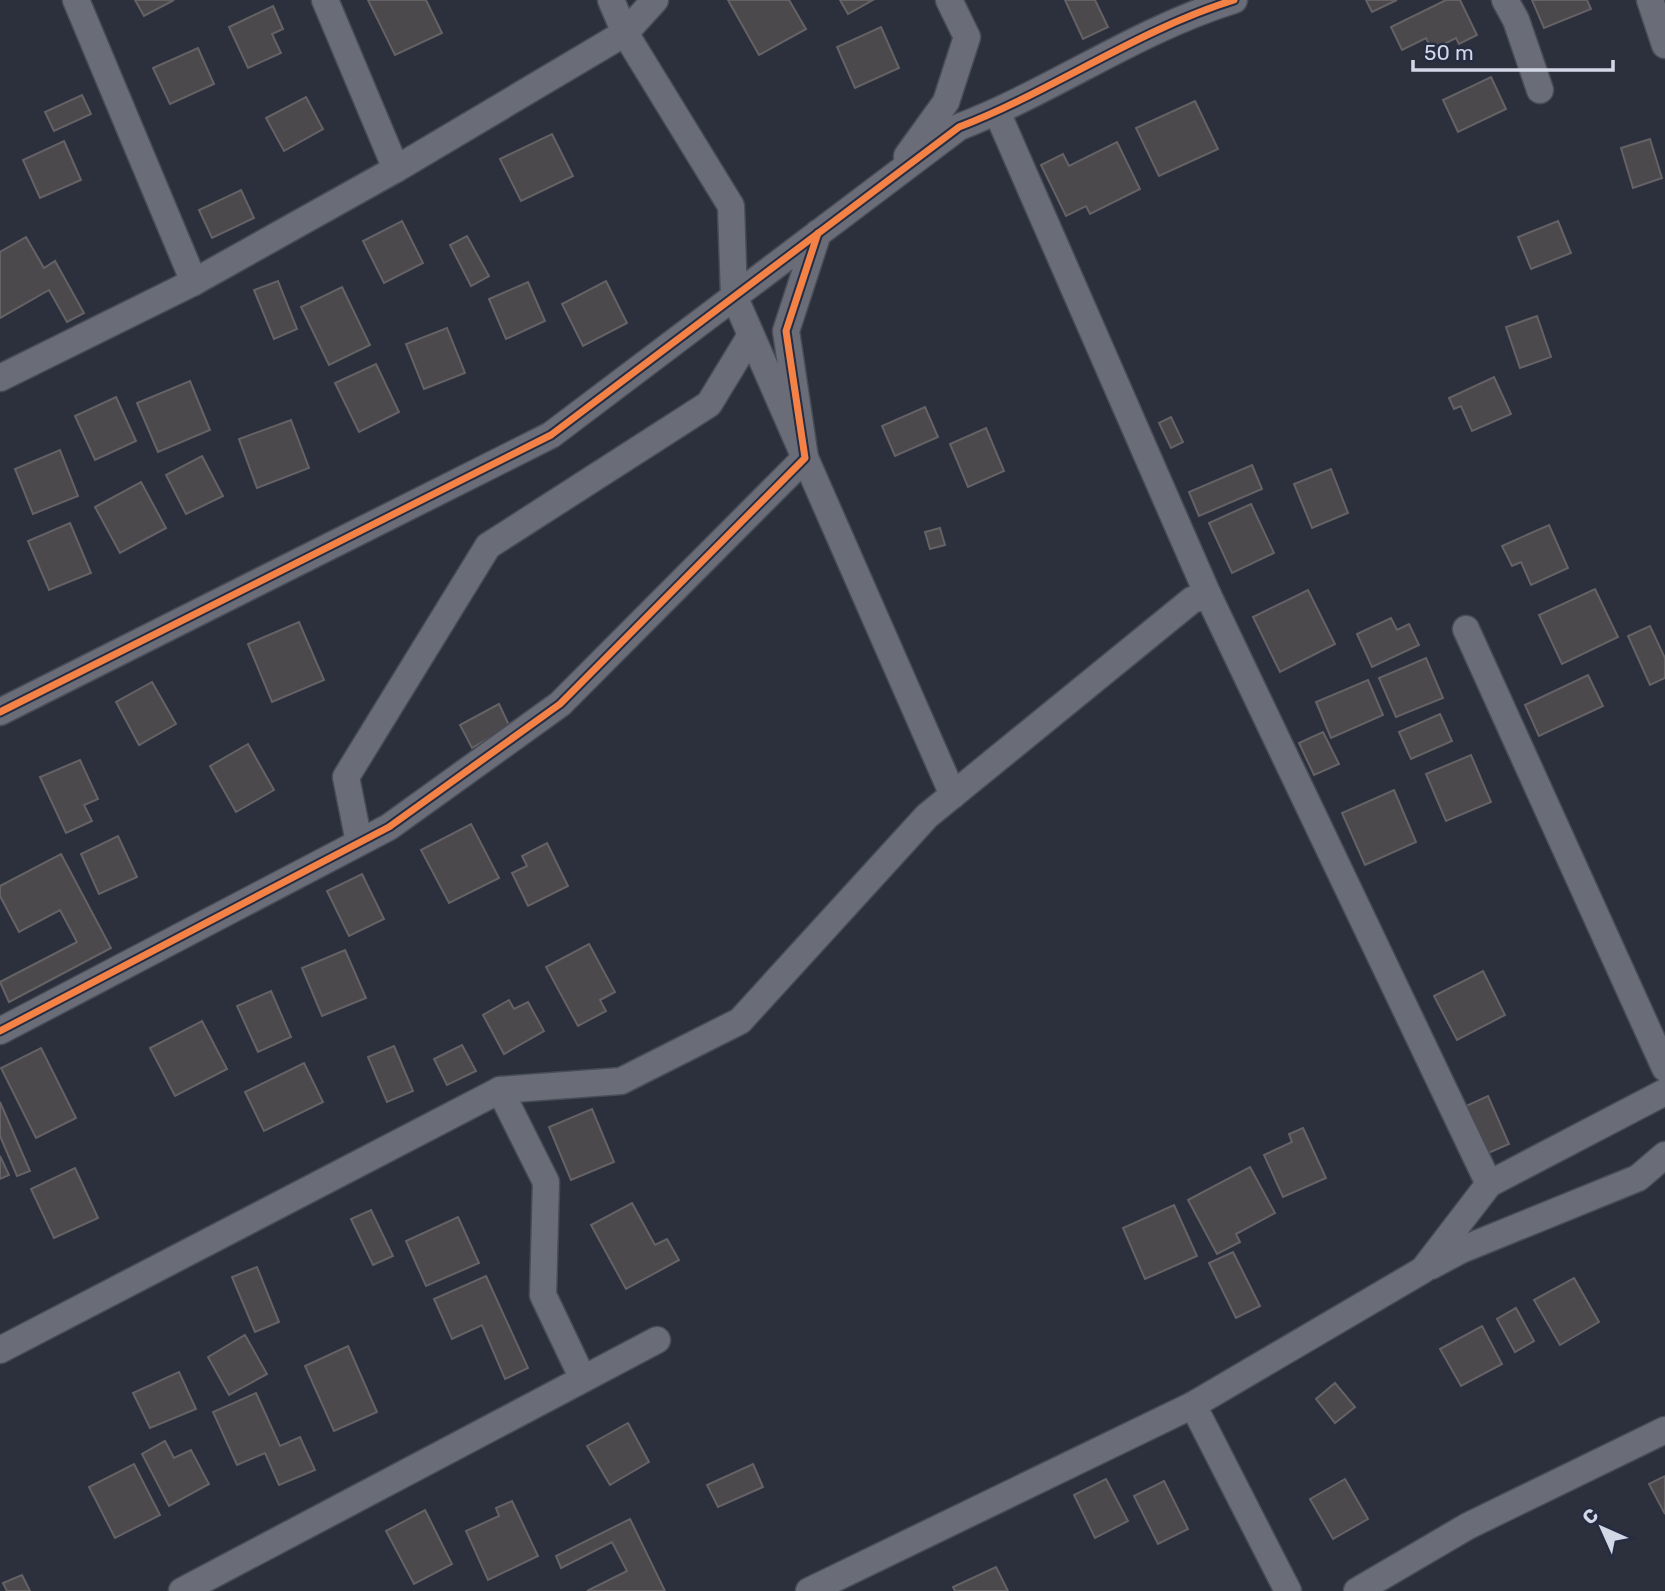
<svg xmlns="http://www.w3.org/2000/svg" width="1665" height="1591" font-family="Rubik,sans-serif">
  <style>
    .building { fill: #4c494c; stroke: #656265; stroke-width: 2 }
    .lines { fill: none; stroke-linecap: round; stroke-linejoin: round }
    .minor-casing { stroke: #474c57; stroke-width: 29 }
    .minor { stroke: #6a6d78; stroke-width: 26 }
    .cycleway-casing { stroke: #262d43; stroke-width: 11 }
    .cycleway { stroke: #f48246; stroke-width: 7 }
  </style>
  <rect width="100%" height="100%" fill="#2c303d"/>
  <g class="building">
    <path d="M 135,0 L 174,0 L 144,16 Z"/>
    <path d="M 368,0 L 426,0 L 442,33 L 395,55 Z"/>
    <path d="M 728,0 L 789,0 L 806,29 L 759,55 Z"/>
    <path d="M 840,0 L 873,0 L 848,14 Z"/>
    <path d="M 1065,0 L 1095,0 L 1108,27 L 1083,39 Z"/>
    <path d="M 1366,0 L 1397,0 L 1372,12 Z"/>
    <path d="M 1446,0 L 1460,0 L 1477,35 L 1459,44 L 1456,38 L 1432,50 L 1426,38 L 1402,50 L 1391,27 Z"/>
    <path d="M 1532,0 L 1587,0 L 1591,9 L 1544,28 Z"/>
    <path d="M 273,6 L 283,29 L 272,34 L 281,53 L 248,68 L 229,27 Z"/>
    <path d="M 881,27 L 899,68 L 855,88 L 837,47 Z"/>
    <path d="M 198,48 L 214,84 L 170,104 L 153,68 Z"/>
    <path d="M 1491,77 L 1506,109 L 1458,132 L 1443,100 Z"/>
    <path d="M 82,95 L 91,114 L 54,131 L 45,112 Z"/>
    <path d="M 306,97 L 323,129 L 284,151 L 266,118 Z"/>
    <path d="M 1195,101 L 1218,149 L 1159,176 L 1136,128 Z"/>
    <path d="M 552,134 L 573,176 L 521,201 L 500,159 Z"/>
    <path d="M 1650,139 L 1662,178 L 1633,188 L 1621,148 Z"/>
    <path d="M 64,141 L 81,180 L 40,198 L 23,160 Z"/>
    <path d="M 1117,142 L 1140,189 L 1090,214 L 1086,206 L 1066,216 L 1041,165 L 1063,154 L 1069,166 Z"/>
    <path d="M 241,190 L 254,218 L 212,238 L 199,210 Z"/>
    <path d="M 402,221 L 423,263 L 384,283 L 363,241 Z"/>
    <path d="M 1558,221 L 1571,253 L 1531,269 L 1518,237 Z"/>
    <path d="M 467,236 L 489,276 L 471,286 L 450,245 Z"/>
    <path d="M 26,237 L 44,268 L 55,261 L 84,313 L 67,322 L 49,290 L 0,318 L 0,252 Z"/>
    <path d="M 278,281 L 297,329 L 274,339 L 254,290 Z"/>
    <path d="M 606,281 L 627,323 L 583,346 L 562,304 Z"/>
    <path d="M 528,282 L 545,321 L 506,339 L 489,299 Z"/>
    <path d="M 342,287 L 370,345 L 329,365 L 301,307 Z"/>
    <path d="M 1537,316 L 1551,357 L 1520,368 L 1506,327 Z"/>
    <path d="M 447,328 L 465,373 L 424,389 L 406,344 Z"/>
    <path d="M 376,364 L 399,412 L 359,432 L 335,383 Z"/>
    <path d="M 1494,377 L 1511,414 L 1472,431 L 1461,406 L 1454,409 L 1449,398 Z"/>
    <path d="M 190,381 L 210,430 L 158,452 L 137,403 Z"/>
    <path d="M 116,397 L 136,441 L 95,460 L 75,416 Z"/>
    <path d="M 925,407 L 938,437 L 895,456 L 882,426 Z"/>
    <path d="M 1171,417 L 1183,442 L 1171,448 L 1159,423 Z"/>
    <path d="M 291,420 L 309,468 L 257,488 L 239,439 Z"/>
    <path d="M 986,428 L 1004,471 L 968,487 L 950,444 Z"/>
    <path d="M 60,450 L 78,496 L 33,514 L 15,469 Z"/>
    <path d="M 202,456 L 223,496 L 186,514 L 166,475 Z"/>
    <path d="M 1252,465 L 1262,489 L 1199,516 L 1189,492 Z"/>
    <path d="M 1331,469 L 1348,513 L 1312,528 L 1294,484 Z"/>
    <path d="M 141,482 L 166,528 L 120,553 L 95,507 Z"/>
    <path d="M 1251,504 L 1274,553 L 1232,573 L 1209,523 Z"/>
    <path d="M 70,523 L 91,573 L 49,590 L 28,541 Z"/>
    <path d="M 1549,525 L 1568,568 L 1531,585 L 1521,562 L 1512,566 L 1502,546 Z"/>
    <path d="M 940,528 L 945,545 L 930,549 L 925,532 Z"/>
    <path d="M 1595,589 L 1618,637 L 1562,664 L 1539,615 Z"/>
    <path d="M 1308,590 L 1335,644 L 1280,672 L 1253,617 Z"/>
    <path d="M 1391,618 L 1397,630 L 1409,624 L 1419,645 L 1372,667 L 1357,634 Z"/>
    <path d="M 299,622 L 324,680 L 272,702 L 248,644 Z"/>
    <path d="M 1650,626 L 1665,658 L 1665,678 L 1650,685 L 1628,636 Z"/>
    <path d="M 1426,658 L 1443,698 L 1396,717 L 1379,678 Z"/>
    <path d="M 1588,675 L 1603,706 L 1539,736 L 1525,705 Z"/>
    <path d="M 1368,680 L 1383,715 L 1331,738 L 1316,702 Z"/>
    <path d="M 152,682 L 176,724 L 139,745 L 116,702 Z"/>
    <path d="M 499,704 L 510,727 L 472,748 L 460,725 Z"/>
    <path d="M 1440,714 L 1452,741 L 1411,759 L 1399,732 Z"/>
    <path d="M 1323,732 L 1339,764 L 1314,775 L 1299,743 Z"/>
    <path d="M 248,744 L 274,790 L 236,812 L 210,766 Z"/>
    <path d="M 1471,755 L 1491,802 L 1446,821 L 1426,774 Z"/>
    <path d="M 80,760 L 98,799 L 84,805 L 92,821 L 66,833 L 40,777 Z"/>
    <path d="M 1394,790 L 1416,842 L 1365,865 L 1342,813 Z"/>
    <path d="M 471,824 L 499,878 L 449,903 L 421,850 Z"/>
    <path d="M 118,836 L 137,877 L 99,894 L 81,854 Z"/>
    <path d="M 547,843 L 568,886 L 528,906 L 512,873 L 527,866 L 522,856 Z"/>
    <path d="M 61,854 L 111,948 L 9,1002 L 0,982 L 77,942 L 60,910 L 19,932 L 0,896 L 0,886 Z"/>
    <path d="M 362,874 L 384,919 L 349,936 L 327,891 Z"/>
    <path d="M 589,944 L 615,992 L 600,1000 L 606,1011 L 578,1026 L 546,967 Z"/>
    <path d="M 345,950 L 366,998 L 322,1016 L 302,968 Z"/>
    <path d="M 1483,971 L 1505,1015 L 1457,1040 L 1434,996 Z"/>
    <path d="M 271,991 L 291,1037 L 258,1052 L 237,1006 Z"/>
    <path d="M 509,1000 L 514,1009 L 528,1002 L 544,1031 L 504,1054 L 483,1015 Z"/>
    <path d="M 202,1021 L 227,1069 L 175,1096 L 150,1048 Z"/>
    <path d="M 462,1045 L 476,1071 L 447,1085 L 434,1059 Z"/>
    <path d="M 394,1046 L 413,1091 L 387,1102 L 368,1057 Z"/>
    <path d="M 41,1048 L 76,1118 L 36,1138 L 1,1068 Z"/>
    <path d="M 304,1063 L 323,1102 L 264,1131 L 245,1092 Z"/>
    <path d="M 1488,1096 L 1509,1144 L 1486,1154 L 1466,1106 Z"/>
    <path d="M 0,1102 L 30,1171 L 17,1176 L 0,1136 Z"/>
    <path d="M 592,1109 L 614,1162 L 571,1180 L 549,1127 Z"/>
    <path d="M 1303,1128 L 1326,1178 L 1283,1197 L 1264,1155 L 1292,1142 L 1289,1134 Z"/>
    <path d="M 0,1156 L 9,1175 L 0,1179 Z"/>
    <path d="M 1250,1167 L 1275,1213 L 1236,1234 L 1240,1242 L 1217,1254 L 1188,1200 Z"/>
    <path d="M 75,1168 L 98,1218 L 54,1238 L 31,1189 Z"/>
    <path d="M 632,1203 L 655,1245 L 667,1239 L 679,1260 L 626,1289 L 591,1225 Z"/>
    <path d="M 1174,1205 L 1197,1256 L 1145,1279 L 1123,1228 Z"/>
    <path d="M 371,1210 L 393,1256 L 373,1265 L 351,1219 Z"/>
    <path d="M 458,1217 L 479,1263 L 426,1286 L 406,1241 Z"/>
    <path d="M 1233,1252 L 1260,1306 L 1236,1318 L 1209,1263 Z"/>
    <path d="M 257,1267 L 279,1322 L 255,1332 L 232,1277 Z"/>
    <path d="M 486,1276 L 528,1368 L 505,1379 L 482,1325 L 452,1339 L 434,1299 Z"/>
    <path d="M 1574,1278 L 1599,1322 L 1560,1345 L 1534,1300 Z"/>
    <path d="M 1516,1308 L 1534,1341 L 1515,1352 L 1497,1319 Z"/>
    <path d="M 1482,1326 L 1502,1364 L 1461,1386 L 1440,1349 Z"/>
    <path d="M 245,1335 L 267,1374 L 229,1395 L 208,1357 Z"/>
    <path d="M 348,1346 L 377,1412 L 334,1431 L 305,1366 Z"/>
    <path d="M 179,1372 L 196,1409 L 150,1428 L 133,1393 Z"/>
    <path d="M 1335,1383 L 1355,1407 L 1335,1423 L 1316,1399 Z"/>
    <path d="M 256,1393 L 280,1446 L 300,1437 L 315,1470 L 279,1485 L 265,1453 L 237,1465 L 213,1412 Z"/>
    <path d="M 628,1423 L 649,1462 L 610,1485 L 587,1446 Z"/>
    <path d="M 165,1441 L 174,1458 L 191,1450 L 209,1484 L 169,1506 L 142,1454 Z"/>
    <path d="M 134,1464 L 160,1515 L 115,1538 L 89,1487 Z"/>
    <path d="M 753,1464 L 763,1487 L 718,1507 L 707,1485 Z"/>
    <path d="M 1665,1476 L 1665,1514 L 1649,1484 Z"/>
    <path d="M 1106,1479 L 1128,1521 L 1095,1538 L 1074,1495 Z"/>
    <path d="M 1345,1479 L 1368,1519 L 1333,1539 L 1310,1499 Z"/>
    <path d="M 1164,1481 L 1188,1529 L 1158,1544 L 1134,1496 Z"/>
    <path d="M 512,1501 L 538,1556 L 488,1580 L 466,1531 L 499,1516 L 496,1508 Z"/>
    <path d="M 425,1510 L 452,1564 L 414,1584 L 386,1531 Z"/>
    <path d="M 630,1519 L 665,1591 L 587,1591 L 627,1571 L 612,1542 L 561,1568 L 556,1556 Z"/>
    <path d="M 996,1567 L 1008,1591 L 955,1591 L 953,1587 Z"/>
    <path d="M 22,1575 L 30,1591 L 7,1591 L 3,1583 Z"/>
  </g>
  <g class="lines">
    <defs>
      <g id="minor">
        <path d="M 76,0 L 194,282"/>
        <path d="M 611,0 L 625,33 L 731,206 L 734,296 L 953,795"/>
        <path d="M 1505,0 L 1516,20 L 1540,90"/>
        <path d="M 1650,0 L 1665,45"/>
        <path d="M 997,112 L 1208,595 L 1489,1184"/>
        <path d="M 907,156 L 946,102 L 967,37 L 949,0"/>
        <path d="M 396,169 L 625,33 L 655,0"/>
        <path d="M 0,378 L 194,282 L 396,169 L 325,0"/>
        <path d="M 1466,629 L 1665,1068"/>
        <path d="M 0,712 L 551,435 L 959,127 C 1053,91 1137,30 1234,0"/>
        <path d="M 359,842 L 346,777 L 488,546 L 709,404 L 751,335"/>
        <path d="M 0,1031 L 389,827 L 560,704 L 805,458 L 786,331 L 818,233"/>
        <path d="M 500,1090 L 621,1081 L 740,1021 L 927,816 L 1192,600 L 1208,595"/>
        <path d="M 1431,1266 L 1461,1250 L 1638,1178 L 1665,1155"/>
        <path d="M 0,1350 L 500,1090 L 546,1182 L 543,1295 L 583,1379"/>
        <path d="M 1193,1405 L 1288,1591"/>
        <path d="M 182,1591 L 657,1340"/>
        <path d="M 809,1591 L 1193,1405 L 1423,1270 L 1489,1184 L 1665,1092"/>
        <path d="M 1357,1591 L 1468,1526 L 1665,1430"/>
      </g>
    </defs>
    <use href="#minor" class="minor-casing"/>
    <use href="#minor" class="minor"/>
    <defs>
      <g id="cycleway">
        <path d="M 0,712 L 551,435 L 959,127 C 1053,91 1137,30 1234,0"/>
        <path d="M 0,1031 L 389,827 L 560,704 L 805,458 L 786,331 L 818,233"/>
      </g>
    </defs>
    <use href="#cycleway" class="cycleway-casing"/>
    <use href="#cycleway" class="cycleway"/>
  </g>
  <g transform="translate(1602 1528) rotate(315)" stroke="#262d43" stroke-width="5" paint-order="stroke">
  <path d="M0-5L12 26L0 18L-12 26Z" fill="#d3d8e7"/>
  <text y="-10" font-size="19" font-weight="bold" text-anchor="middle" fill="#d3d8e7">С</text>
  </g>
  <path d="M1413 60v10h200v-10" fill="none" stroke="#d3d8e7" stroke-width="3.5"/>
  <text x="1424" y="60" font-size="21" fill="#d3d8e7" stroke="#262d43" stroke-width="5" paint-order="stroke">50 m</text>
</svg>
